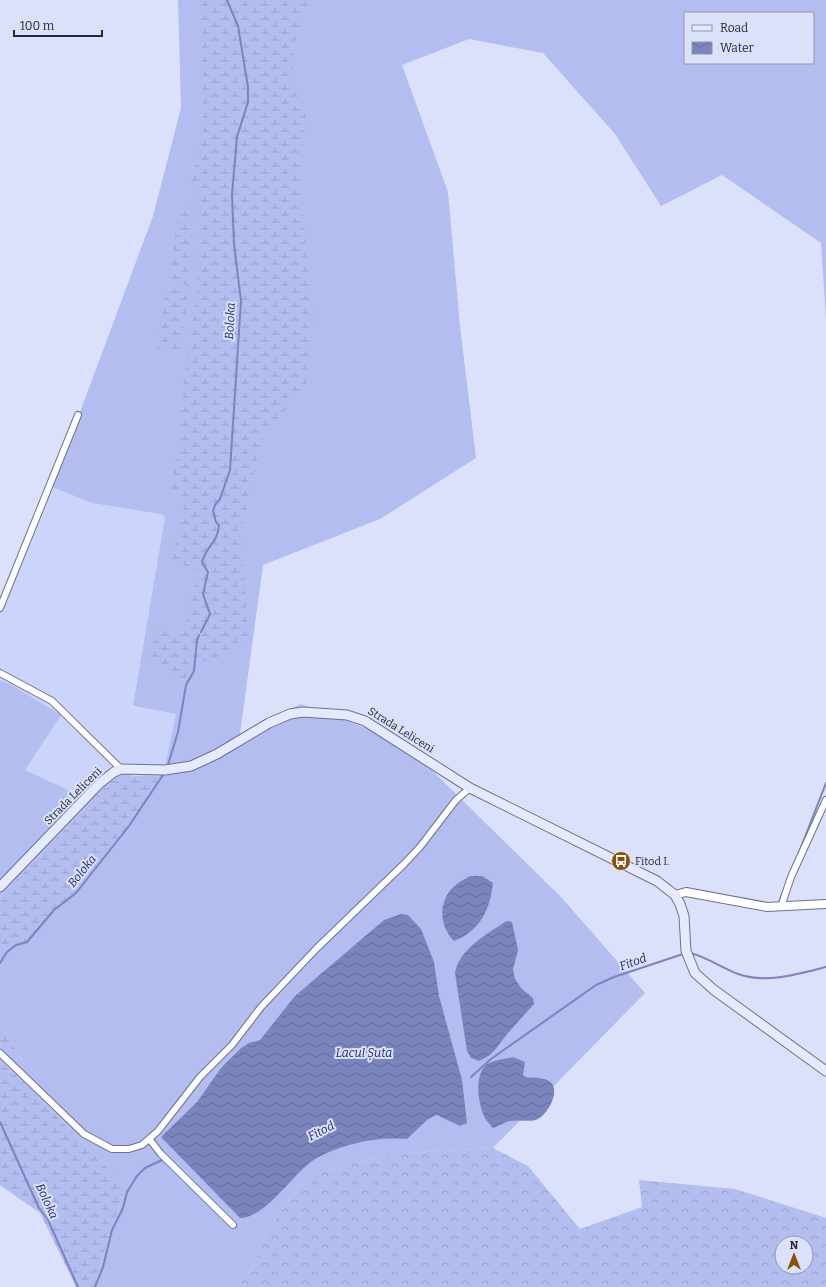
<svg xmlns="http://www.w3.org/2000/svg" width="826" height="1287" font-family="Bitter,serif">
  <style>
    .built { fill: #cbd4fb }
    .grass { fill: #b3bdef; fill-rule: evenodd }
    .forest { fill: url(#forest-crowns); fill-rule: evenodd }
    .wetland { fill: url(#wetland-marsh) }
    .water { fill: url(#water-waves) }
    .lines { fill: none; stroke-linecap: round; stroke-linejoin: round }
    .stream { stroke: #7a85be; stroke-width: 2 }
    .minor-casing { stroke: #6c728f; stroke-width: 8 }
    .tertiary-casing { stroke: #6c728f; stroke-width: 10 }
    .secondary-casing { stroke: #6c728f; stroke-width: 11 }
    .minor { stroke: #fff; stroke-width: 6 }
    .tertiary { stroke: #fff; stroke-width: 8 }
    .secondary { stroke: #e6eaff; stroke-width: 9 }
    .labels { text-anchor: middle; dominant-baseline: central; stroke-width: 4; stroke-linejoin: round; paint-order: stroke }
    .street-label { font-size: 11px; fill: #252834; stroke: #dce1fb }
    .poi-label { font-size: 11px; fill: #252834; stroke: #dce1fb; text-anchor: start }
    .water-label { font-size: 12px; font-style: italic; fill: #25286c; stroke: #dce1fb }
  </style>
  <defs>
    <pattern id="forest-crowns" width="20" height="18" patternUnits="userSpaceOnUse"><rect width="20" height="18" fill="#b3bdef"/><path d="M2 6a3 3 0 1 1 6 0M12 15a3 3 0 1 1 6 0" fill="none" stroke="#9aa2ce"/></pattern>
    <pattern id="wetland-marsh" width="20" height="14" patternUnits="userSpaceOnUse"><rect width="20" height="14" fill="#b3bdef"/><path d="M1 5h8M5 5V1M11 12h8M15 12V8" fill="none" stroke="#9aa2ce"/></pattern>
    <pattern id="water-waves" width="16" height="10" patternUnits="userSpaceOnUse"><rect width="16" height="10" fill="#7a85be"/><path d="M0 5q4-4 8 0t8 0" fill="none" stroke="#646d9b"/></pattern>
  </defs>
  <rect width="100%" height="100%" fill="#dce1fb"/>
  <path class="built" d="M 52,487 L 92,503 L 160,514 L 165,517 L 133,707 L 176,714 L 163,775 L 134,776 L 112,768 L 79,795 L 25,770 L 10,684 L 0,680 L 0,598 Z"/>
  <g class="grass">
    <path d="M 178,0 L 826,0 L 826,317 L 821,243 L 722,175 L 661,206 L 615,134 L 543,53 L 469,39 L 402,65 L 448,192 L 460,326 L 476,458 L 380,519 L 263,565 L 240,734 L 301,704 L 403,742 L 562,898 L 645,993 L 493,1148 L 404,1153 L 348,1164 L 318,1173 L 298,1189 L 278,1216 L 263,1240 L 252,1268 L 236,1287 L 96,1287 L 102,1259 L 126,1187 L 26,1084 L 0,1061 L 0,1045 L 25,1066 L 0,1023 L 0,963 L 7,952 L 16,945 L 27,941 L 54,910 L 76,893 L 129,826 L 163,775 L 176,714 L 133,706 L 165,517 L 160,514 L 92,503 L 52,487 L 153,216 L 181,108 ZM 685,13 L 813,13 L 813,63 L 685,63 Z"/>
    <path d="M 0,680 L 10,684 L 61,715 L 25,770 L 79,795 L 112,768 L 134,776 L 111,781 L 0,897 Z"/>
  </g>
  <path class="forest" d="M 493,1148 L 528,1166 L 580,1229 L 642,1207 L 639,1180 L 735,1189 L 826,1218 L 826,1287 L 236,1287 L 252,1268 L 263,1240 L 278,1216 L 298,1189 L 318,1173 L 348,1164 L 404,1153 ZM 782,1243 L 806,1243 L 806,1267 L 782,1267 Z"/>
  <g class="wetland">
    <path d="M 200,0 L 310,0 L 296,36 L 291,83 L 306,111 L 299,180 L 313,311 L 306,383 L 275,423 L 263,434 L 241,533 L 249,645 L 199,664 L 183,680 L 168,679 L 169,666 L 149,664 L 158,627 L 183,632 L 199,571 L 172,561 L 185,498 L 169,493 L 176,458 L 185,372 L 196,301 L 201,198 L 191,184 L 203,133 L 203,72 Z"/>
    <path d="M 180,203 L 194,204 L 189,286 L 168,282 Z"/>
    <path d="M 167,288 L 188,292 L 180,354 L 156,350 Z"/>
    <path d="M 163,775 L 129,826 L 76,893 L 54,910 L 27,942 L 16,945 L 7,952 L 0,963 L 0,897 L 111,781 L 134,776 Z"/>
    <path d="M 0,1023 L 26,1068 L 0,1045 Z"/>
    <path d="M 0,1061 L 26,1084 L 126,1187 L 102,1259 L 96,1287 L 76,1287 L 40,1213 L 0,1185 Z"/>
  </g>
  <g class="water">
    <path d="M 470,876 L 482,876 L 493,883 C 490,910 480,931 454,941 C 438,925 438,898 457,884 C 460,881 466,879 470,876 Z"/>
    <path d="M 401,914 L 408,915 L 421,929 L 434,962 L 439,996 L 462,1080 L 467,1123 L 460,1126 L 437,1115 L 428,1119 L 407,1139 C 378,1136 340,1144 315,1159 C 293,1173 266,1218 240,1218 L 161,1137 L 197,1102 L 221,1068 L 241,1048 L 249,1043 L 260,1040 L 295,996 L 384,920 Z"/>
    <path d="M 507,921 L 512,922 L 518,950 L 513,969 L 515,979 L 522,989 L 533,998 L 534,1004 C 526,1013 517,1023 508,1033 C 499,1044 494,1055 479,1061 L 471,1058 L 467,1051 L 455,973 C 459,949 488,933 507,921 Z"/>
    <path d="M 513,1057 L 525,1062 L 523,1075 L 525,1077 C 532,1078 541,1077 547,1080 C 563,1087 549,1113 538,1119 C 529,1123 520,1119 510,1121 C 505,1122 499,1126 493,1128 C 490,1124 485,1120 484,1116 C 478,1102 474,1077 486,1065 C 492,1060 505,1059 513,1057 Z"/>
  </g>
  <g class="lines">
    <g class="stream">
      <path d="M 201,632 L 210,614 L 203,594 L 208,572 L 202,562 C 206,546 218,543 219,525 L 216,522 L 213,511 L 215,505 L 220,499 L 230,470 L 241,301 L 234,244 L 232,194 L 237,137 L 248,102 L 248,87 L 238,26 L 227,0"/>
      <path d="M 168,765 L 178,732 L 186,685 L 194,671 L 197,640 L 199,635"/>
      <path d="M 796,860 L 826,783"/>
      <path d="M 778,905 L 782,894"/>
      <path d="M 689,953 C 699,953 726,970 738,974 C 765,984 799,974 826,967"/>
      <path d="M 0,963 L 7,952 L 16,945 L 27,942 L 54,910 L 76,893 L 129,826 L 163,775"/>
      <path d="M 471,1077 L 491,1059 L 596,985 L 614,977 L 683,954"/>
      <path d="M 0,1122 L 39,1208 L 48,1220 L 78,1287"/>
      <path d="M 95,1287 L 103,1267 L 112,1230 L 123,1208 L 127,1192 L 137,1176 L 145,1168 L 162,1160"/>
    </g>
    <defs>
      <g id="minor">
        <path d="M 0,608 L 78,415"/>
        <path d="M 0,673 L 52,701 L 121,769"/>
        <path d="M 781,907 L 791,877 L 826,800"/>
        <path d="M 0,1053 L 84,1134 L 112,1149 L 129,1149 L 142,1145 L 158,1131 L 200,1077 L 232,1045 L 261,1007 L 317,948 L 404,864 L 420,847 L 456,800 L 470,788"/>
        <path d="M 150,1140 L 161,1154 L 233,1225"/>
      </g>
      <path id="tertiary" d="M 675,895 L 686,892 L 767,907 L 826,904"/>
      <path id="secondary" d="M 0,887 L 100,783 L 114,772 L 121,769 L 165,770 L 191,766 L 217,754 L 269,723 L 290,714 L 303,712 L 347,715 L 365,721 L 470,788 L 657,881 L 675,895 L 680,904 L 684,916 L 686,951 L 695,973 L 714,990 L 826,1071"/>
    </defs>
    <use href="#minor" class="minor-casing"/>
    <use href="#tertiary" class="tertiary-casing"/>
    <use href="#secondary" class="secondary-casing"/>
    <use href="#minor" class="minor"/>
    <use href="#tertiary" class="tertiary"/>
    <use href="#secondary" class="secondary"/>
  </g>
  <defs>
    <symbol id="bus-disc" viewBox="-11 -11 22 22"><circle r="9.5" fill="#895204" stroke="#dce1fb"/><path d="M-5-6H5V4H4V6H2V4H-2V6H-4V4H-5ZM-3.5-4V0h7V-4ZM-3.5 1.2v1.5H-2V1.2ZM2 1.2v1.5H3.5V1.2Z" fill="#fff"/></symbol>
  </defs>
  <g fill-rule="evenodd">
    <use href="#bus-disc" x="610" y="850" width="22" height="22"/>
  </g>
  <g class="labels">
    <g class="street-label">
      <text transform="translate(401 730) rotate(32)">Strada Leliceni</text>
      <text transform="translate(73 796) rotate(-45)">Strada Leliceni</text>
    </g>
    <g class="poi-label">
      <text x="635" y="861">Fitod I.</text>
    </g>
    <g class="water-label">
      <text transform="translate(230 321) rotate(-87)">Boloka</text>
      <text transform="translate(82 871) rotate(-51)">Boloka</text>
      <text transform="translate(633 962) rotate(-20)">Fitod</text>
      <text x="364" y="1053">Lacul Șuta</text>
      <text transform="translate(321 1131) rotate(-27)">Fitod</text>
      <text transform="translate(47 1201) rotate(65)">Boloka</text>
    </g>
  </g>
  <rect x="684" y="12" width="130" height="52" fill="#dce1fb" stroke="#9397ab"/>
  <rect x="692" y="25" width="20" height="6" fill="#e6eaff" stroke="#9397ab"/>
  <text x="720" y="32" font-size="12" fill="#252834">Road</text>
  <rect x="692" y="42" width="20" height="12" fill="url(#water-waves)" stroke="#9397ab"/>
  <text x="720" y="52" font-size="12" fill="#252834">Water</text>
  <g transform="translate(794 1255)"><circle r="19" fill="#dce1fb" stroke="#9397ab"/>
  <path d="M0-3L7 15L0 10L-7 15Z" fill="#895204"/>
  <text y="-6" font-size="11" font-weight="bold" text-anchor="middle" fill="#252834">N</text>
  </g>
  <path d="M14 30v6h88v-6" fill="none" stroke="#252834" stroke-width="2"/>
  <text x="20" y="30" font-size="12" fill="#252834" stroke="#dce1fb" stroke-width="3" paint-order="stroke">100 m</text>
</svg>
